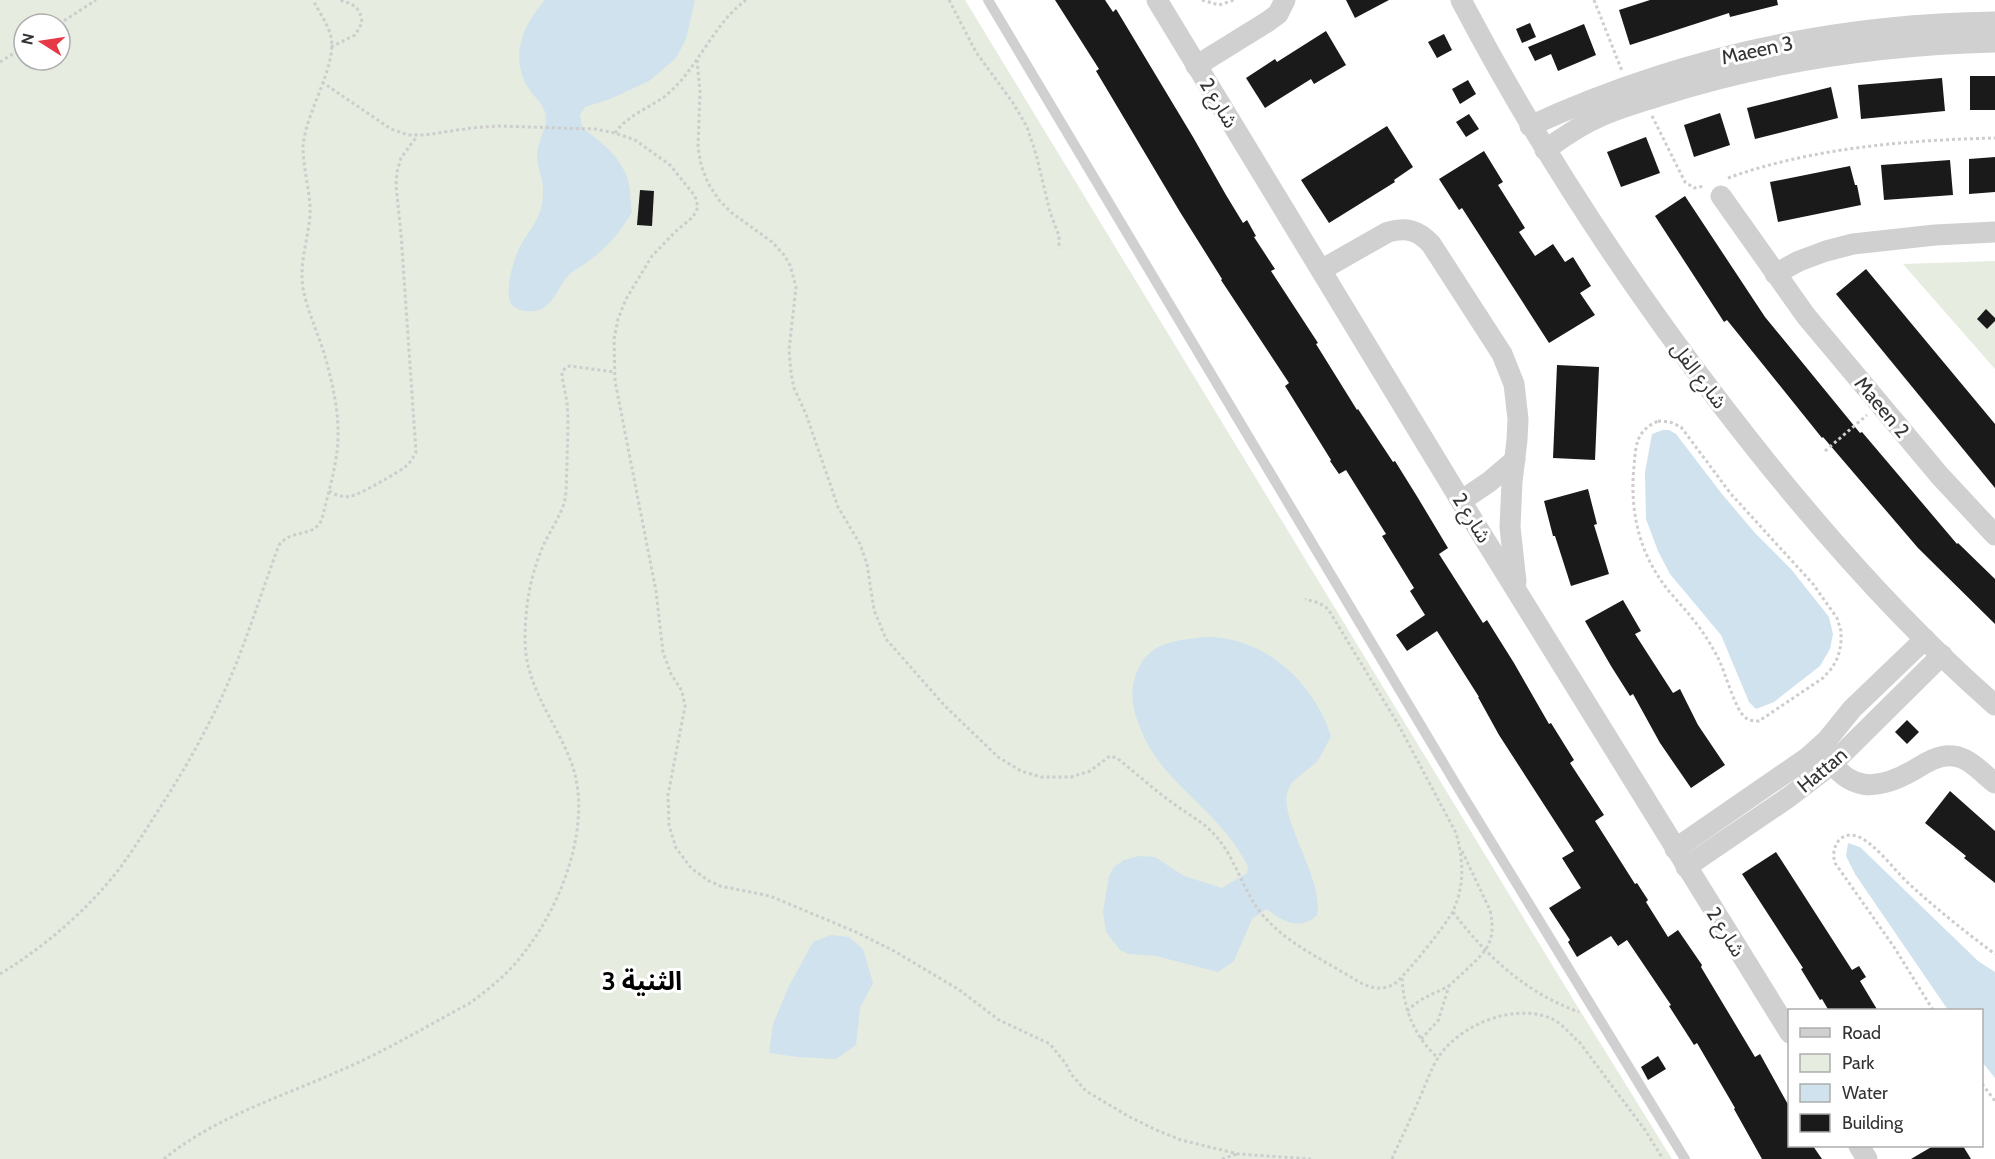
<svg xmlns="http://www.w3.org/2000/svg" width="1995" height="1159" font-family="Cabin,'Noto Sans Arabic',sans-serif">
  <style>
    .green { fill: #e6ecdf; fill-rule: evenodd }
    .water { fill: #cfe2ee }
    .building { fill: #1a1a1a }
    .lines { fill: none; stroke-linecap: round; stroke-linejoin: round }
    .path { stroke: #cdcdcd; stroke-width: 3; stroke-dasharray: 3 3; stroke-linecap: butt }
    .lane { stroke: #d0d0d0; stroke-width: 10 }
    .street { stroke: #d0d0d0; stroke-width: 21 }
    .labels { text-anchor: middle; dominant-baseline: central; stroke-width: 6; stroke-linejoin: round; paint-order: stroke }
    .street-label { font-size: 20px; fill: #333; stroke: #fff }
    .district-label { font-size: 26px; font-weight: bold; fill: #000; stroke: #fff }
  </style>
  <rect width="100%" height="100%" fill="#fff"/>
  <g class="green">
    <path d="M 0,0 L 965,0 L 1571,996 L 1672,1159 L 0,1159 ZM 24,24 L 60,24 L 60,60 L 24,60 Z"/>
    <path d="M 1995,261 L 1995,369 L 1903,264 Z"/>
  </g>
  <g class="water">
    <path d="M 545,0 L 695,0 L 686,39 L 676,58 L 649,81 L 610,99 L 585,107 L 580,115 L 582,128 C 600,140 621,157 628,180 C 631,190 630,202 632,212 C 621,231 607,248 590,260 C 584,265 577,268 571,273 C 556,286 553,315 526,311 C 521,310 517,309 513,306 C 502,295 514,257 521,245 C 526,235 535,225 539,214 C 542,207 543,199 543,192 C 544,180 537,168 537,156 C 537,141 549,127 545,112 C 543,103 532,95 527,86 C 510,55 523,25 545,0 Z"/>
    <path d="M 1663,430 L 1669,430 L 1676,434 L 1722,494 L 1755,533 L 1791,569 L 1829,617 L 1833,634 L 1830,649 L 1820,666 L 1774,702 L 1756,709 L 1749,702 L 1721,635 L 1670,574 L 1658,551 L 1646,519 L 1645,472 L 1652,434 Z"/>
    <path d="M 1210,637 C 1267,639 1314,683 1331,736 C 1327,743 1323,753 1318,760 C 1309,771 1293,777 1288,790 C 1277,817 1325,880 1317,915 C 1301,931 1282,922 1267,909 L 1252,919 L 1234,961 L 1218,972 L 1156,956 L 1129,954 L 1120,950 L 1106,932 L 1103,912 L 1109,876 L 1114,867 L 1124,860 L 1139,856 L 1155,857 L 1184,876 L 1222,888 L 1247,873 L 1248,866 C 1241,854 1234,842 1225,832 C 1195,795 1160,776 1141,730 C 1134,713 1130,698 1134,681 C 1144,641 1175,640 1210,637 Z"/>
    <path d="M 1848,843 L 1860,847 L 1978,961 L 1995,972 L 1995,1078 L 1982,1062 L 1982,1010 L 1948,1010 L 1855,874 L 1846,856 Z"/>
    <path d="M 831,935 L 849,937 L 863,949 L 873,983 L 860,1008 L 856,1045 L 836,1059 L 798,1057 L 769,1053 L 773,1024 L 789,986 L 813,942 Z"/>
  </g>
  <g class="building">
    <path d="M 1055,0 L 1105,0 L 1113,12 L 1116,9 L 1193,137 L 1226,195 L 1243,223 L 1247,220 L 1256,236 L 1254,237 L 1275,269 L 1271,271 L 1318,343 L 1316,344 L 1357,410 L 1358,409 L 1393,462 L 1395,461 L 1418,498 L 1448,548 L 1439,554 L 1483,623 L 1487,620 L 1514,663 L 1549,724 L 1551,723 L 1574,760 L 1570,763 L 1604,815 L 1595,821 L 1635,884 L 1637,883 L 1648,900 L 1646,902 L 1668,937 L 1678,930 L 1702,965 L 1701,967 L 1755,1057 L 1760,1054 L 1790,1108 L 1790,1146 L 1813,1146 L 1822,1159 L 1762,1159 L 1734,1109 L 1735,1108 L 1697,1043 L 1694,1045 L 1669,1006 L 1671,1005 L 1627,940 L 1618,946 L 1611,936 L 1577,957 L 1568,942 L 1570,940 L 1549,908 L 1581,888 L 1562,858 L 1574,851 L 1499,735 L 1478,697 L 1479,697 L 1437,631 L 1407,651 L 1396,635 L 1425,615 L 1410,591 L 1414,588 L 1382,536 L 1386,534 L 1346,470 L 1339,474 L 1330,461 L 1331,460 L 1285,386 L 1289,383 L 1221,280 L 1222,279 L 1180,212 L 1096,71 L 1099,69 Z"/>
    <path d="M 1346,0 L 1389,0 L 1355,18 Z"/>
    <path d="M 1650,0 L 1777,0 L 1778,5 L 1730,17 L 1729,13 L 1630,45 L 1619,10 Z"/>
    <path d="M 1530,23 L 1536,37 L 1522,43 L 1516,29 Z"/>
    <path d="M 1584,24 L 1596,55 L 1558,71 L 1551,54 L 1535,61 L 1528,47 Z"/>
    <path d="M 1326,31 L 1346,65 L 1314,84 L 1311,79 L 1265,108 L 1246,78 L 1275,59 L 1277,62 Z"/>
    <path d="M 1444,34 L 1452,50 L 1437,58 L 1428,42 Z"/>
    <rect x="1970" y="76" width="25" height="34"/>
    <path d="M 1942,78 L 1945,111 L 1861,119 L 1858,85 Z"/>
    <path d="M 1468,80 L 1476,94 L 1460,104 L 1452,89 Z"/>
    <path d="M 1831,87 L 1838,118 L 1755,139 L 1747,108 Z"/>
    <path d="M 1720,113 L 1730,145 L 1694,157 L 1684,125 Z"/>
    <path d="M 1469,114 L 1479,129 L 1466,137 L 1456,122 Z"/>
    <path d="M 1387,126 L 1413,167 L 1394,180 L 1395,182 L 1329,223 L 1301,180 Z"/>
    <path d="M 1646,137 L 1660,173 L 1621,187 L 1607,152 Z"/>
    <path d="M 1484,151 L 1503,182 L 1498,185 L 1525,228 L 1519,232 L 1535,256 L 1553,244 L 1565,262 L 1573,257 L 1591,286 L 1580,293 L 1595,315 L 1549,343 L 1462,208 L 1459,210 L 1439,179 Z"/>
    <path d="M 1995,157 L 1995,192 L 1969,194 L 1969,159 Z"/>
    <path d="M 1950,160 L 1953,195 L 1884,200 L 1881,165 Z"/>
    <path d="M 1850,166 L 1855,185 L 1857,185 L 1861,205 L 1778,222 L 1770,182 Z"/>
    <path d="M 640,190 L 654,191 L 652,226 L 637,225 Z"/>
    <path d="M 1685,196 L 1765,317 L 1860,433 L 1862,432 L 1957,544 L 1958,543 L 1995,579 L 1995,624 L 1918,548 L 1823,437 L 1822,438 L 1727,320 L 1724,322 L 1655,216 Z"/>
    <path d="M 1866,269 L 1995,424 L 1995,488 L 1836,294 Z"/>
    <path d="M 1986,309 L 1995,318 L 1995,321 L 1987,329 L 1977,319 Z"/>
    <path d="M 1557,365 L 1599,367 L 1595,460 L 1553,458 Z"/>
    <path d="M 1588,489 L 1597,524 L 1594,525 L 1609,574 L 1571,586 L 1555,536 L 1553,536 L 1544,501 Z"/>
    <path d="M 1623,600 L 1641,631 L 1635,634 L 1673,693 L 1680,689 L 1698,725 L 1725,765 L 1691,788 L 1660,743 L 1633,694 L 1630,696 L 1611,666 L 1585,621 Z"/>
    <path d="M 1907,720 L 1919,732 L 1907,744 L 1895,732 Z"/>
    <path d="M 1950,791 L 1995,831 L 1995,883 L 1964,858 L 1966,856 L 1925,823 Z"/>
    <path d="M 1776,852 L 1852,970 L 1859,966 L 1866,977 L 1860,981 L 1878,1011 L 1829,1011 L 1822,999 L 1820,1000 L 1801,969 L 1803,968 L 1742,874 Z"/>
    <path d="M 1658,1056 L 1666,1069 L 1648,1080 L 1641,1067 Z"/>
    <path d="M 1933,1146 L 1963,1146 L 1971,1159 L 1911,1159 Z"/>
  </g>
  <g class="lines">
    <g class="path">
      <path d="M 949,0 L 976,52 L 1013,103 L 1027,127 L 1036,154 L 1050,212 L 1059,236 L 1059,249"/>
      <path d="M 1202,0 L 1219,5 L 1234,0"/>
      <path d="M 1594,0 L 1622,71"/>
      <path d="M 59,24 L 96,0"/>
      <path d="M 331,47 L 355,35 L 362,23 C 361,7 352,3 338,0"/>
      <path d="M 697,60 L 700,92 L 698,147 L 701,165 L 708,183 L 719,200 L 732,213 L 772,242 L 784,255 L 790,265 L 796,287 L 789,350 L 791,373 L 794,388 L 806,414 L 838,507 L 860,544 L 867,564 L 874,610 L 886,639 L 945,706 L 998,757 L 1021,771 L 1041,777 L 1071,777 L 1090,771 L 1110,756 L 1117,758 C 1136,773 1154,790 1174,804 C 1186,813 1200,820 1211,831 C 1235,854 1241,888 1261,913 C 1286,944 1326,961 1359,982 C 1370,988 1382,991 1394,984 C 1403,979 1448,922 1453,911 C 1456,904 1459,896 1460,889 C 1464,870 1461,851 1456,833 L 1398,724 L 1328,609 L 1319,603 L 1305,599"/>
      <path d="M 0,62 L 24,47"/>
      <path d="M 322,82 L 391,129 L 408,135 L 425,135 L 471,128 L 497,126 L 595,129 L 615,133 L 635,140 L 670,165 L 695,196 L 698,207 L 693,217 L 676,231 L 652,256 L 626,299 L 618,319 L 614,339 L 615,381 L 656,591 L 663,652 L 671,674 L 682,691 L 685,706 L 668,795 L 669,825 L 676,848 L 691,868 L 709,881 L 720,886 L 770,896 L 856,932 L 894,951 L 958,989 L 999,1020 L 1050,1044 L 1066,1064 L 1071,1074 L 1086,1091 L 1128,1116 L 1154,1129 L 1181,1140 L 1238,1154 L 1311,1159"/>
      <path d="M 1652,116 L 1685,182 L 1694,188 L 1704,186"/>
      <path d="M 615,133 C 628,115 647,109 664,97 C 698,70 711,26 746,0"/>
      <path d="M 1728,178 C 1811,148 1907,140 1995,138"/>
      <path d="M 1658,421 L 1670,422 L 1681,427 L 1731,494 L 1813,584 L 1837,618 L 1841,631 L 1841,644 L 1838,657 L 1832,668 L 1823,678 L 1759,721 C 1755,721 1750,721 1746,718 C 1735,711 1725,670 1717,656 C 1710,643 1702,630 1692,618 C 1682,605 1669,593 1660,579 C 1637,545 1630,506 1634,466 C 1636,444 1636,431 1658,421 Z"/>
      <path d="M 1825,451 L 1867,415"/>
      <path d="M 329,491 C 336,495 343,498 351,496 C 359,495 397,473 405,467 C 410,463 413,458 416,452 L 401,234 L 396,185 L 397,172 L 401,158 L 417,136"/>
      <path d="M 1453,912 C 1486,956 1526,993 1579,1012"/>
      <path d="M 0,974 C 44,947 84,913 116,873 C 130,855 142,836 154,817 C 181,776 205,734 225,690 C 246,643 261,593 279,545 C 294,527 313,539 322,519 C 328,493 337,466 338,439 C 339,410 332,381 324,353 C 317,331 307,310 303,288 C 299,263 308,240 310,215 C 311,193 303,170 303,147 C 305,113 337,67 331,37 C 328,24 319,12 313,0"/>
      <path d="M 1402,978 C 1404,1010 1414,1036 1438,1058"/>
      <path d="M 1933,1010 L 1894,947 L 1835,863 C 1830,847 1841,829 1859,837 C 1875,844 1893,868 1906,881 C 1934,907 1964,931 1995,954"/>
      <path d="M 1407,1011 C 1420,998 1431,995 1447,987 C 1453,983 1459,976 1465,971 C 1486,951 1497,943 1490,910 L 1462,851"/>
      <path d="M 1421,1039 L 1438,1021 L 1449,986"/>
      <path d="M 1982,1084 L 1995,1101"/>
      <path d="M 164,1159 C 215,1117 279,1098 339,1071 C 384,1052 427,1026 470,1003 C 489,989 508,974 523,954 C 562,905 595,820 570,759 C 554,719 526,687 525,641 C 525,607 530,575 544,544 C 551,529 562,514 565,499 C 567,488 566,477 567,467 C 567,446 569,424 567,403 C 566,393 562,382 562,372 L 566,367 L 570,366 L 614,372"/>
      <path d="M 1222,1159 L 1237,1154"/>
      <path d="M 1392,1159 C 1400,1140 1409,1123 1417,1104 C 1424,1090 1429,1072 1438,1058 C 1459,1024 1519,1000 1556,1021 C 1565,1027 1572,1036 1580,1043 L 1645,1130 L 1663,1159"/>
    </g>
    <path class="lane" d="M 988,0 L 1457,786 L 1685,1159"/>
    <g class="street">
      <path d="M 1157,0 L 1461,501 L 1790,1033"/>
      <path d="M 1461,0 C 1536,143 1623,276 1721,404 C 1803,511 1893,616 1995,705"/>
      <path d="M 1196,66 L 1267,22 L 1278,14 L 1285,0"/>
      <path d="M 1530,126 C 1676,59 1834,24 1995,22"/>
      <path d="M 1545,150 C 1561,139 1577,127 1595,119 C 1615,109 1638,103 1659,96 C 1768,61 1881,45 1995,42"/>
      <path d="M 1721,196 L 1806,316 L 1940,476 L 1995,535"/>
      <path d="M 1321,270 L 1388,232 C 1406,227 1418,230 1431,244 L 1502,354 L 1514,384 L 1518,419 L 1517,440 L 1512,482 L 1510,527 L 1516,582"/>
      <path d="M 1775,274 L 1799,261 L 1826,251 L 1853,244 L 1935,235 L 1995,232"/>
      <path d="M 1461,501 L 1489,482 L 1515,460"/>
      <path d="M 1824,752 C 1848,792 1876,792 1914,770 C 1925,763 1939,754 1953,756 C 1969,757 1983,774 1995,783"/>
      <path d="M 1675,849 L 1807,758 L 1827,740 L 1852,709 L 1925,639"/>
      <path d="M 1686,867 L 1789,797 L 1831,765 L 1942,655"/>
      <path d="M 1859,1146 L 1867,1159"/>
    </g>
  </g>
  <g class="labels">
    <g class="street-label">
      <text transform="translate(1757 50) rotate(-12)">Maeen 3</text>
      <text transform="translate(1219 103) rotate(59)">شارع 2</text>
      <text transform="translate(1699 375) rotate(53)">شارع الفل</text>
      <text transform="translate(1882 407) rotate(50)">Maeen 2</text>
      <text transform="translate(1472 518) rotate(58)">شارع 2</text>
      <text transform="translate(1822 770) rotate(-40)">Hattan</text>
      <text transform="translate(1726 932) rotate(58)">شارع 2</text>
    </g>
    <g class="district-label">
      <text x="642" y="981">الثنية 3</text>
    </g>
  </g>
  <rect x="1788" y="1009" width="195" height="138" fill="#ffffff" stroke="#adadad" stroke-width="1.5"/>
  <rect x="1800" y="1028" width="30" height="9" fill="#d0d0d0" stroke="#adadad" stroke-width="1.5"/>
  <text x="1842" y="1039" font-size="18" fill="#333333">Road</text>
  <rect x="1800" y="1054" width="30" height="18" fill="#e6ecdf" stroke="#adadad" stroke-width="1.5"/>
  <text x="1842" y="1069" font-size="18" fill="#333333">Park</text>
  <rect x="1800" y="1084" width="30" height="18" fill="#cfe2ee" stroke="#adadad" stroke-width="1.5"/>
  <text x="1842" y="1099" font-size="18" fill="#333333">Water</text>
  <rect x="1800" y="1114" width="30" height="18" fill="#1a1a1a" stroke="#adadad" stroke-width="1.5"/>
  <text x="1842" y="1129" font-size="18" fill="#333333">Building</text>
  <g transform="translate(42 42) rotate(282)"><circle r="28" fill="#ffffff" stroke="#adadad" stroke-width="1.5"/>
  <path d="M0-4.5L10 22L0 15L-10 22Z" fill="#e63946"/>
  <text y="-9" font-size="16" font-weight="bold" text-anchor="middle" fill="#333333">N</text>
  </g>
</svg>
